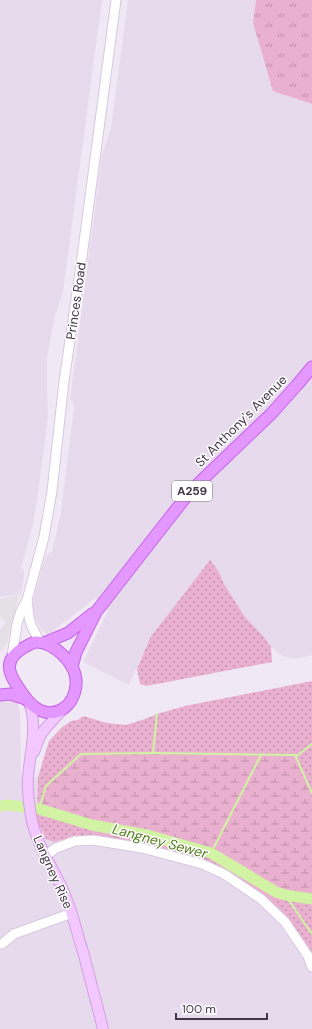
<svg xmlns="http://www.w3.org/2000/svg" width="312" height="1029" font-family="'DM Sans',sans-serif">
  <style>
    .residential { fill: #e8daed }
    .grass { fill: url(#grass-dots) }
    .wetland { fill: url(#wetland-marsh) }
    .park { fill: url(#park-tufts) }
    .parking { fill: #e4e0e6 }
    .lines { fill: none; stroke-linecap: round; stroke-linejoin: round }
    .stream { stroke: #d1f3a3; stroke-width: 2 }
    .river { stroke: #d1f3a3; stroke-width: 11 }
    .tertiary-casing { stroke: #d8c7df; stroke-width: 11 }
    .secondary-casing { stroke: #d39fe3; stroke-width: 12 }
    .primary-casing { stroke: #c463e9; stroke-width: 13 }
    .tertiary { stroke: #fff; stroke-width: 9 }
    .secondary { stroke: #f3c8ff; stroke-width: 10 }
    .primary { stroke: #e497ff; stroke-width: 11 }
    .labels { text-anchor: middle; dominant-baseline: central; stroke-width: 3; stroke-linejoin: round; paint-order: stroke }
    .shield { fill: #fff; stroke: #7b7280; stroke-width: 1 }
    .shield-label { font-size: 12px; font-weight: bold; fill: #423649 }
    .street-label { font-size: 13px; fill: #423649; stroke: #fff }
    .water-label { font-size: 14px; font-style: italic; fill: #557f21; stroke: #fff }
  </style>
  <defs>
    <pattern id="grass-dots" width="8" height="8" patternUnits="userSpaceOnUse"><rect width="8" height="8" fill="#eab0cf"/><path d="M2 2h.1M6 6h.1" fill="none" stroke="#bf90aa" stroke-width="1.8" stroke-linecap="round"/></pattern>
    <pattern id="wetland-marsh" width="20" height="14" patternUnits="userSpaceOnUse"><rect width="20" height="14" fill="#eab0cf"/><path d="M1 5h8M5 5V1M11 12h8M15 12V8" fill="none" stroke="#bf90aa"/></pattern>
    <pattern id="park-tufts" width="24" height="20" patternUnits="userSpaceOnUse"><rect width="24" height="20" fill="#eab0cf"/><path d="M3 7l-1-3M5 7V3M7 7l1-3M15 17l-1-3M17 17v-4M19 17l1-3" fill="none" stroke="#bf90aa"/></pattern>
  </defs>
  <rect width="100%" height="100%" fill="#f1e8f5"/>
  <g class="residential">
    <path d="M 0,0 L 102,0 L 63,292 L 55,316 L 47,357 L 47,388 L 48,417 L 37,501 L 33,524 L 21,568 L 24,571 L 24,578 L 21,594 L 0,597 Z"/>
    <path d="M 128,0 L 256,0 L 253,23 L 273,91 L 312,104 L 312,375 L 310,378 L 312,379 L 312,655 L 295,659 L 282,656 L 271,647 L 263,636 L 245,617 L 224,584 L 219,572 L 150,638 L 129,685 L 83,662 L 108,611 L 95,598 L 48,635 L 41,629 L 35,618 L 33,606 L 34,597 L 44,561 L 48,554 L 52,552 L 56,535 L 61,512 L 74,408 L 73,401 L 70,400 L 102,155 L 111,128 Z"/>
    <path d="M 0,701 L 17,702 L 20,713 L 21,777 L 38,777 L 37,809 L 37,821 L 54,842 L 68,838 L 86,836 L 137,843 L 202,862 L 263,899 L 312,955 L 312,1029 L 0,1029 Z"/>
  </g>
  <g class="grass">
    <path d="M 210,560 L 219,572 L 224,584 L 245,617 L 263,636 L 271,647 L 272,662 L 146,686 L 140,684 L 137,669 L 150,638 Z"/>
    <path d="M 312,681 L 312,793 L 295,755 L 153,753 L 81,754 L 39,809 L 96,825 L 94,837 C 80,835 67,838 54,842 L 46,839 L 37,821 L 37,809 L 38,777 L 49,741 L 61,728 L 71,721 L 78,720 L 83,716 L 107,723 L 126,725 L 145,719 L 157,714 L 185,706 Z"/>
    <path d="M 285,895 L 312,899 L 312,955 L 269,902 L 287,899 Z"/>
  </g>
  <path class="wetland" d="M 153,753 L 295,755 L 312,793 L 312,899 L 285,895 L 288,900 L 269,902 L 226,873 L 94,837 L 96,825 L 39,809 L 46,786 L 81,754 Z"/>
  <path class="park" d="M 256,0 L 312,0 L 312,104 L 273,91 L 253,23 Z"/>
  <path class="parking" d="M 19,595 L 7,643 L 1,651 L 0,649 L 0,630 L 6,622 L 0,616 L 0,599 Z"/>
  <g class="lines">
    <g class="stream">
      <path d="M 153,753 L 157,714"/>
      <path d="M 295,755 L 312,793"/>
      <path d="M 39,809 L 46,786 L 81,754 L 153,753 L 298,755 L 312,744"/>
      <path d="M 211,853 L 261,755"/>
      <path d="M 285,895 L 312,934"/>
    </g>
    <path class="river" d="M 0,806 L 8,805 L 39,809 L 92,825 L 147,835 L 211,853 L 276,892 L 285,895 L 312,899"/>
    <defs>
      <g id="tertiary">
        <path d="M 27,600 L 29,617 L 31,625 L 40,642"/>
        <path d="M 12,657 L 17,624 L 21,611 L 27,600 L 44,537 L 52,491 L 64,381 L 80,272 L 116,0"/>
        <path d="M 45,856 L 56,848 L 75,841 L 93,840 L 142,848 L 202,864 L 224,874 L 261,899 L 285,922 L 308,956 L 312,967"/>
        <path d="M 0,944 L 2,944 L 14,934 L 72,913"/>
      </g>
      <g id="secondary">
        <path d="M 29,702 C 38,726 30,752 28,777 C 27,790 29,804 31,816 C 37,849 56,870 67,900 C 74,918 78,937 84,955 C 90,980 97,1004 103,1029"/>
        <path d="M 34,752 L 40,736 L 45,729 L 61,711"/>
      </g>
      <g id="primary">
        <path d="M 35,642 C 54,641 78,665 76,684 C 75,705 56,721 36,708 C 28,703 23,695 18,687 C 15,682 11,677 10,671 C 6,656 23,647 35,642 Z"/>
        <path d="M 44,643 L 68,633 L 92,614"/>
        <path d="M 72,667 L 76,652 L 96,612 L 167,521 L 186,497 L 201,481 L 271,414 L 297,385 L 312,367"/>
        <path d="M 0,695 L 10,694 L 26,699"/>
      </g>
    </defs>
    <use href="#tertiary" class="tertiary-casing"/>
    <use href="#secondary" class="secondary-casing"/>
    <use href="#primary" class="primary-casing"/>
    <use href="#tertiary" class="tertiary"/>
    <use href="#secondary" class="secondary"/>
    <use href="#primary" class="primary"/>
  </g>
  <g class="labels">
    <rect class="shield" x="172" y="481" width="40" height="20" rx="3"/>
    <g class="shield-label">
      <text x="192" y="491">A259</text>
    </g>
    <g class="street-label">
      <text transform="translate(76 301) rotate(-82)">Princes Road</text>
      <text transform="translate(241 421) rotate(-45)">St Anthony's Avenue</text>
      <text transform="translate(53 872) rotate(66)">Langney Rise</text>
    </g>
    <g class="water-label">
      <text transform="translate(160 841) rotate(15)">Langney Sewer</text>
    </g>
  </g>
  <path d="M176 1013v6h91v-6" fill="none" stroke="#423649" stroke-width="2"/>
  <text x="182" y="1013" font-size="12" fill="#423649" stroke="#ffffff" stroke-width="3" paint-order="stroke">100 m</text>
</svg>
